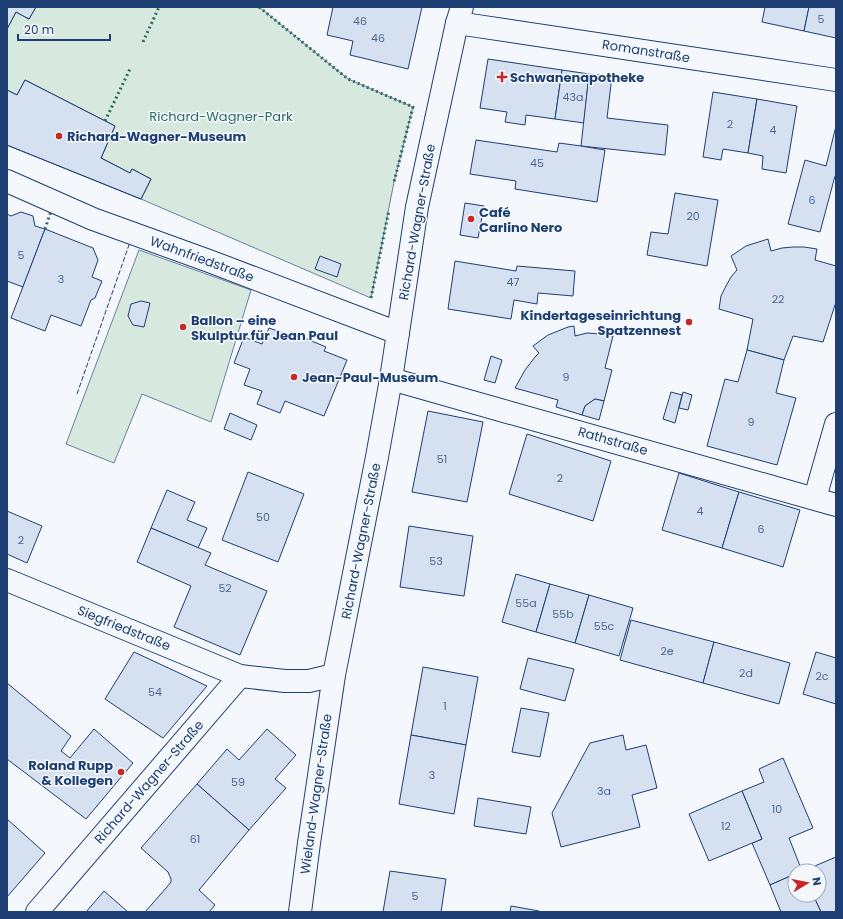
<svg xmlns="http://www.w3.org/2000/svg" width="843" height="919" font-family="Poppins,sans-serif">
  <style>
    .green { fill: #d7e8df; stroke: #687fa3 }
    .building { fill: #d5e0f0; stroke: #1d3f73 }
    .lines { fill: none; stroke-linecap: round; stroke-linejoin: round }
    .street-casing { stroke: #1d3f73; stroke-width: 24 }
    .street { stroke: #f4f7fb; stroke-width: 22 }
    .hedge { stroke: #2c6c60; stroke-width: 3; stroke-dasharray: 2 3; stroke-linecap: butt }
    .fence { stroke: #1d3f73; stroke-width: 1; stroke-dasharray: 5 2; stroke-linecap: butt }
    .poi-dot { fill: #c62828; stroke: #f4f7fb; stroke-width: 1.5 }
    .labels { text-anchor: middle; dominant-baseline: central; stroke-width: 3; stroke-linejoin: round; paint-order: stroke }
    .number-label { font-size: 11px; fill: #4b6792 }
    .street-label { font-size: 13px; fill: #1d3f73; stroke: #f4f7fb }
    .poi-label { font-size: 13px; font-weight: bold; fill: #1d3f73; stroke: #f4f7fb; text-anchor: start }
    .park-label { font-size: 13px; fill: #2c6c60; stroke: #f4f7fb }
  </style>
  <rect width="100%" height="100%" fill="#f4f7fb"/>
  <g class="green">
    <path d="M 7,7 L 259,7 L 348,79 L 413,107 L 394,182 L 371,298 L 141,199 L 7,145 Z"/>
    <path d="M 139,250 L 251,290 L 211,422 L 142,394 L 114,463 L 66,444 Z"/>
  </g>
  <g class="building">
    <path d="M 7,7 L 36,7 L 29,19 L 16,12 L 7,29 Z"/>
    <path d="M 7,7 L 36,7 L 29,19 L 16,12 L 7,29 Z"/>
    <path d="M 333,7 L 422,7 L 408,69 L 350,55 L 353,41 L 327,35 Z"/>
    <path d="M 765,7 L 809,7 L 804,31 L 762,22 Z"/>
    <path d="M 809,7 L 836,7 L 836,38 L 804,31 Z"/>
    <path d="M 488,59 L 562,70 L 555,119 L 526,115 L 525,125 L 505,122 L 507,112 L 480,108 Z"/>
    <path d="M 562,70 L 589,74 L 584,123 L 555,119 Z"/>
    <path d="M 589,74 L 612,76 L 607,118 L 668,125 L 665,155 L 581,146 Z"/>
    <path d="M 25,80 L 115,126 L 101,158 L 130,173 L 132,169 L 151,179 L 141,199 L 7,145 L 7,90 L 17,95 Z"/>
    <path d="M 25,80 L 115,126 L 101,158 L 130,173 L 132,169 L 151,179 L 141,199 L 7,145 L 7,90 L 17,95 Z"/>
    <path d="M 713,92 L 757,99 L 748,153 L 723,149 L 721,160 L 703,157 Z"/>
    <path d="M 757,99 L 797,106 L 786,173 L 762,169 L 763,156 L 748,153 Z"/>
    <path d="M 836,126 L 836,176 L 835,176 L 820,232 L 788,224 L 805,160 L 826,166 Z"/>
    <path d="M 476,140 L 557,152 L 559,143 L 581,146 L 605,150 L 597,202 L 515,189 L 516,181 L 470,174 Z"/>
    <path d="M 675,193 L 718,200 L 707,266 L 647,255 L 651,232 L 668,234 Z"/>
    <path d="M 465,203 L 484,206 L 478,238 L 460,235 Z"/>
    <path d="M 21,212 L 33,216 L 35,226 L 45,229 L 23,287 L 7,281 L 7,214 L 11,216 Z"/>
    <path d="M 45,229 L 93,248 L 98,260 L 92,277 L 102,281 L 95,298 L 91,300 L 81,326 L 51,315 L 45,331 L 11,318 Z"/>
    <path d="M 768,239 L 771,251 L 782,248 L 793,247 L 804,247 L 817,249 L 815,260 L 836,266 L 836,302 L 823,342 L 793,336 L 784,360 L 747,350 L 753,319 L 719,309 L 721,296 L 726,286 L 731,277 L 737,270 L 731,256 L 746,246 Z"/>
    <path d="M 320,256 L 341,264 L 337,277 L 315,269 Z"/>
    <path d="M 455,261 L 516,271 L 517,266 L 575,271 L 573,296 L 538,293 L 537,304 L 514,300 L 511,319 L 448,309 Z"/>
    <path d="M 141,301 L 150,303 L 144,327 L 133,325 L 128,316 L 131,304 Z"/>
    <path d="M 574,326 L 575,336 L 587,333 L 601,334 L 613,336 L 605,368 L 612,370 L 604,401 L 595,399 L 585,406 L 582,415 L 556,407 L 558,400 L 515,388 L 525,370 L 535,357 L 539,353 L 533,346 L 548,335 L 568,327 Z"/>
    <path d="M 269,328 L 289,335 L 290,332 L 326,347 L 324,351 L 347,360 L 324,416 L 285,401 L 280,413 L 257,404 L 262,391 L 244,385 L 250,369 L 234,363 L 244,337 L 262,344 Z"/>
    <path d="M 747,350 L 784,360 L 776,393 L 796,398 L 777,465 L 707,446 L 725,379 L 738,382 Z"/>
    <path d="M 491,356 L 502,360 L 495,383 L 484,380 Z"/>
    <path d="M 671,392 L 682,395 L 675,423 L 663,419 Z"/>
    <path d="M 683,392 L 692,395 L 688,410 L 679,408 Z"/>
    <path d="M 595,399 L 604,401 L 599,420 L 582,415 L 585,406 Z"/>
    <path d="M 428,411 L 483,422 L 467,502 L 412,492 Z"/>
    <path d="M 230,413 L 257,425 L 251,440 L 224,429 Z"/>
    <path d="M 527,434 L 611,461 L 593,521 L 509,494 Z"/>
    <path d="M 248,472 L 304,494 L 278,562 L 222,540 Z"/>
    <path d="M 679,473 L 739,492 L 722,548 L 662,530 Z"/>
    <path d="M 167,490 L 195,502 L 187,520 L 207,528 L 198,548 L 151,528 Z"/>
    <path d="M 739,492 L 800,510 L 783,567 L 722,548 Z"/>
    <path d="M 7,511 L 42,526 L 27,563 L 7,554 Z"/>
    <path d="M 409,526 L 473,536 L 464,596 L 400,587 Z"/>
    <path d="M 151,528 L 211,553 L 205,565 L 267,591 L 240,655 L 174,627 L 191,586 L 137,562 Z"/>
    <path d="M 516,574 L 550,584 L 536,632 L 502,622 Z"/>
    <path d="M 550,584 L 589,595 L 575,643 L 536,632 Z"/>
    <path d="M 589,595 L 633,608 L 619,656 L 575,643 Z"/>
    <path d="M 631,620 L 714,642 L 703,683 L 620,660 Z"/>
    <path d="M 714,642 L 790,663 L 779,704 L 703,683 Z"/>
    <path d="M 134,652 L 207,686 L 163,738 L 105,699 Z"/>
    <path d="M 816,652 L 836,658 L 836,704 L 803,694 Z"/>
    <path d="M 528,658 L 574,669 L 565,701 L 520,689 Z"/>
    <path d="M 423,667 L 478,677 L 466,745 L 411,735 Z"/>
    <path d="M 7,683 L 71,736 L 61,751 L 70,758 L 94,729 L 133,763 L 86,819 L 7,759 Z"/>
    <path d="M 521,708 L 549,713 L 540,757 L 512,752 Z"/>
    <path d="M 267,729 L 296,755 L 275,779 L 286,788 L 249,830 L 197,784 L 227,749 L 239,760 Z"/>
    <path d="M 411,735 L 466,745 L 454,814 L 399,804 Z"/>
    <path d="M 623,735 L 626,750 L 646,745 L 657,788 L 632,795 L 640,827 L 561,847 L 552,813 L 590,743 Z"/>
    <path d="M 783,758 L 813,828 L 789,838 L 802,871 L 795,871 L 795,874 L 770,885 L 752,843 L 762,839 L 742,791 L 764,782 L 759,769 Z"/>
    <path d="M 197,784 L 249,830 L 199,890 L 215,905 L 209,912 L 145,912 L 167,887 L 171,882 L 171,879 L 168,872 L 141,848 Z"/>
    <path d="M 742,791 L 762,839 L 709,861 L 689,814 Z"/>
    <path d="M 478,798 L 531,807 L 526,834 L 474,826 Z"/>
    <path d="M 7,819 L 45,853 L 7,897 Z"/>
    <path d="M 836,857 L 836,911 L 833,912 L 821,912 L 813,895 L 819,895 L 819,871 L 803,871 Z"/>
    <path d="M 390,871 L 446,879 L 441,912 L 383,912 Z"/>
    <path d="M 795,874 L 795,895 L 813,895 L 821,912 L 781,912 L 770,885 Z"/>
    <path d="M 104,891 L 128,912 L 86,912 Z"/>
    <path d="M 511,906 L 539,911 L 539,912 L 510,912 Z"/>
  </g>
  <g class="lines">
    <defs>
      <g id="street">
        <path d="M 457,23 L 836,80"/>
        <path d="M 7,181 L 93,219 L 209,261 L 398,333"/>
        <path d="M 391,379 L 836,505"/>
        <path d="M 815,498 L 836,424"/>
        <path d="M 7,580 L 240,676 L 285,681 L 309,681 L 334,675"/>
        <path d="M 37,912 L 240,676"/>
        <path d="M 300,912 L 309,843 L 334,675 L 377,457 L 391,379 L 417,207 L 457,23 L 462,7"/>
      </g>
    </defs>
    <use href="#street" class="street-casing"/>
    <use href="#street" class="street"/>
    <g class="hedge">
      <path d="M 259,7 L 348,79 L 413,107 L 394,182"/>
      <path d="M 143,42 L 159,7"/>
      <path d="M 105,121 L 131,67"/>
      <path d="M 45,229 L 51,211"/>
      <path d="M 371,298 L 389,210"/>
    </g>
    <path class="fence" d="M 77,394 L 130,242"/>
  </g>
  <g class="poi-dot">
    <path d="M500 71h4v4h4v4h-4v4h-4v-4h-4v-4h4z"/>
    <circle cx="59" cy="136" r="4"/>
    <circle cx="471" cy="219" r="4"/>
    <circle cx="689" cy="322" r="4"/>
    <circle cx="183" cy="327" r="4"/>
    <circle cx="294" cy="377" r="4"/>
    <circle cx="121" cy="772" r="4"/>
  </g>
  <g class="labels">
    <g class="number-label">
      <text x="821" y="19">5</text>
      <text x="360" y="21">46</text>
      <text x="378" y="38">46</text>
      <text x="573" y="97">43a</text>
      <text x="730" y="124">2</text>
      <text x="773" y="130">4</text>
      <text x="537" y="163">45</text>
      <text x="812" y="200">6</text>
      <text x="693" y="216">20</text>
      <text x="21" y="255">5</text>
      <text x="61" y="279">3</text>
      <text x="513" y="282">47</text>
      <text x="778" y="299">22</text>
      <text x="566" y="377">9</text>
      <text x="751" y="422">9</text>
      <text x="442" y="459">51</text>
      <text x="560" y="478">2</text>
      <text x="700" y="511">4</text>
      <text x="263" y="517">50</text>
      <text x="761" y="529">6</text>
      <text x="21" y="540">2</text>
      <text x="436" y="561">53</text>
      <text x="225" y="588">52</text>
      <text x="526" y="603">55a</text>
      <text x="563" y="614">55b</text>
      <text x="604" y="626">55c</text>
      <text x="667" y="651">2e</text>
      <text x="746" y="673">2d</text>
      <text x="822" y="676">2c</text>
      <text x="155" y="692">54</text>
      <text x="445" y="706">1</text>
      <text x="432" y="775">3</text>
      <text x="238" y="782">59</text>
      <text x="604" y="791">3a</text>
      <text x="777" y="809">10</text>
      <text x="726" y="826">12</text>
      <text x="195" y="839">61</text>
      <text x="415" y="896">5</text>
    </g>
    <g class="street-label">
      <text transform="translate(646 51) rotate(9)">Romanstraße</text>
      <text transform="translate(417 222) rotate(-80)">Richard-Wagner-Straße</text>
      <text transform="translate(202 259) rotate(20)">Wahnfriedstraße</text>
      <text transform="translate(613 441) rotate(16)">Rathstraße</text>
      <text transform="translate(361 541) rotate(-79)">Richard-Wagner-Straße</text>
      <text transform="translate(124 628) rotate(22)">Siegfriedstraße</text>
      <text transform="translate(149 782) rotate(-49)">Richard-Wagner-Straße</text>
      <text transform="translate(316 794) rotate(-82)">Wieland-Wagner-Straße</text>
    </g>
    <g class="poi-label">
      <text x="510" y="77">Schwanenapotheke</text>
      <text x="67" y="136">Richard-Wagner-Museum</text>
      <text x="479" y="212">Café<tspan x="479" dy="15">Carlino Nero</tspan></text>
      <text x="681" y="315" text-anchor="end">Kindertageseinrichtung<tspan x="681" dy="15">Spatzennest</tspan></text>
      <text x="191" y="320">Ballon – eine<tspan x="191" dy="15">Skulptur für Jean Paul</tspan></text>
      <text x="302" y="377">Jean-Paul-Museum</text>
      <text x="113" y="765" text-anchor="end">Roland Rupp<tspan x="113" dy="15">&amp; Kollegen</tspan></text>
    </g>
    <g class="park-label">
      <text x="221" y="116">Richard-Wagner-Park</text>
    </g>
  </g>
  <rect width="843" height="919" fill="none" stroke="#1d3f73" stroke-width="16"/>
  <g transform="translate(807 883) rotate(80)"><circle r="19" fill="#f4f7fb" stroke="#9eadc5"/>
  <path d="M0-3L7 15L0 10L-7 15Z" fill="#c62828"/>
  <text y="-6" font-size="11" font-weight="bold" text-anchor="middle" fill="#1d3f73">N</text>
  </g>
  <path d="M18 34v6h92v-6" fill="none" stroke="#1d3f73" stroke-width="2"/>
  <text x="24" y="34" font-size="12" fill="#1d3f73" stroke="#f4f7fb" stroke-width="3" paint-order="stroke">20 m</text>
</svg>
